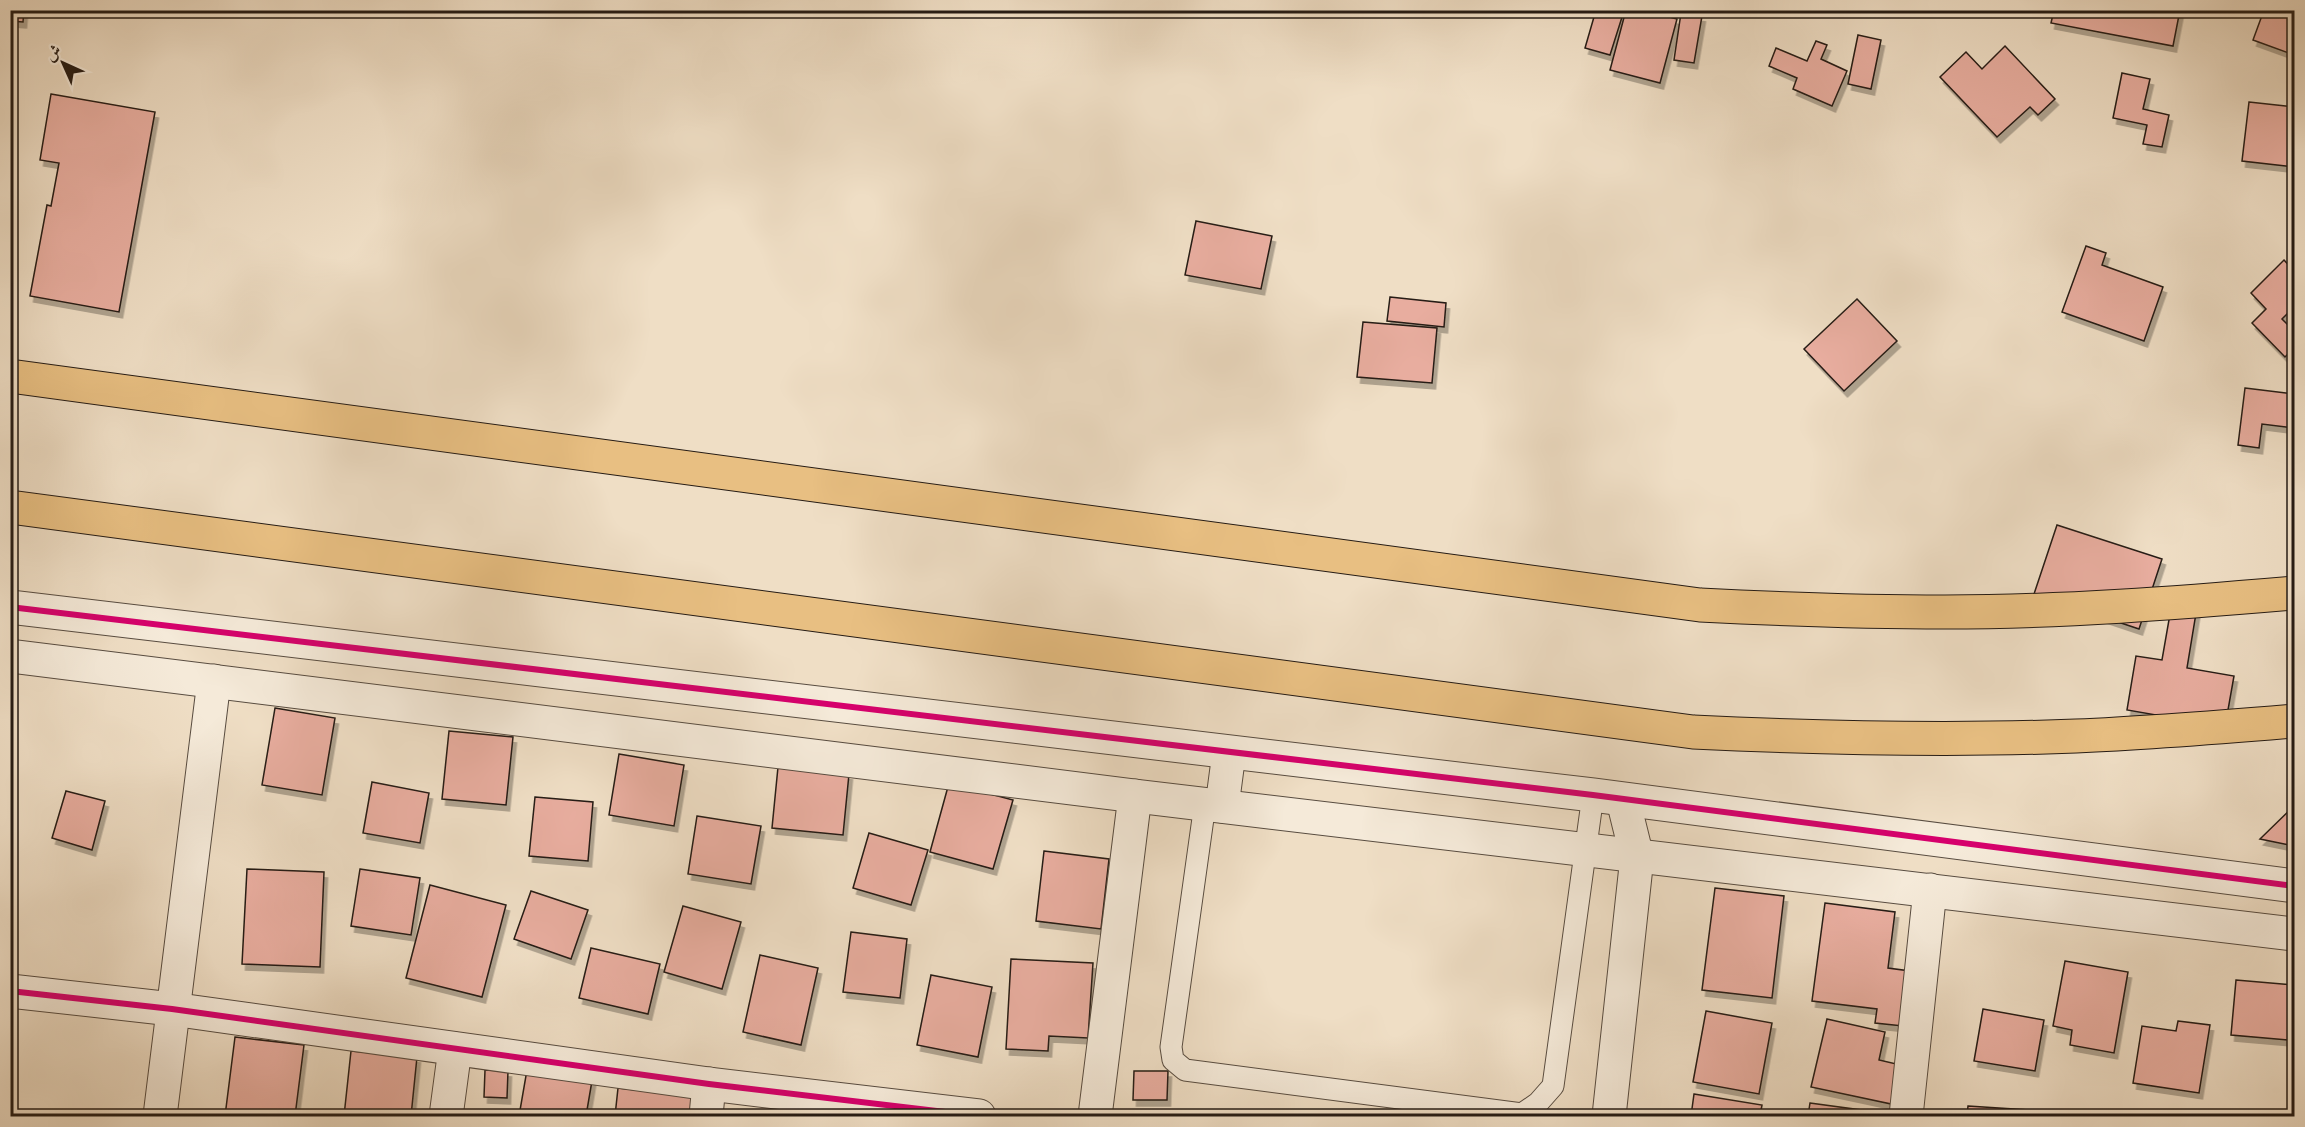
<svg xmlns="http://www.w3.org/2000/svg" width="2305" height="1127" font-family="Vollkorn,Amiri,serif">
  <style>
    .building { fill: #e8ad9f; stroke: #251b14; stroke-width: 1.5; filter: url(#shadow) }
    .lines { fill: none; stroke-linecap: round; stroke-linejoin: round }
    .service-casing { stroke: #584c40; stroke-width: 23 }
    .minor-casing { stroke: #584c40; stroke-width: 35 }
    .primary-casing { stroke: #251b14; stroke-width: 35 }
    .service { stroke: #f5ead9; stroke-width: 21 }
    .minor { stroke: #f5ead9; stroke-width: 33 }
    .primary { stroke: #e8bf82; stroke-width: 33 }
    .cycleway-casing { stroke: #f5ead9; stroke-width: 10 }
    .cycleway { stroke: #d6006c; stroke-width: 6 }
  </style>
  <defs>
    <filter id="shadow"><feDropShadow dx="3.5" dy="6" stdDeviation="0" flood-color="#0004"/></filter>
  </defs>
  <rect width="100%" height="100%" fill="#efdec5"/>
  <filter id="stains"><feTurbulence type="fractalNoise" baseFrequency=".00333" numOctaves="4"/><feColorMatrix values="0 0 0 0 .2 0 0 0 0 .09 0 0 0 0 .02 0 0 0 .5 -.17"/></filter>
  <radialGradient id="worn" r=".72"><stop offset=".6" stop-color="#630" stop-opacity="0"/><stop offset="1" stop-color="#630" stop-opacity=".3"/></radialGradient>
  <g class="building">
    <path d="M 10,10 L 24,10 L 23,22 L 10,21 Z"/>
    <path d="M 1596,10 L 1610,10 L 1623,14 L 1610,55 L 1585,48 Z"/>
    <path d="M 1626,10 L 1644,10 L 1677,19 L 1660,83 L 1610,70 Z"/>
    <path d="M 2054,10 L 2180,10 L 2173,46 L 2051,23 Z"/>
    <path d="M 2264,10 L 2294,10 L 2294,55 L 2253,40 Z"/>
    <path d="M 1681,13 L 1702,16 L 1694,63 L 1674,60 Z"/>
    <path d="M 1858,35 L 1881,40 L 1871,89 L 1848,84 Z"/>
    <path d="M 1816,41 L 1827,45 L 1821,59 L 1847,71 L 1832,106 L 1793,89 L 1797,78 L 1769,66 L 1776,48 L 1807,61 Z"/>
    <path d="M 2005,46 L 2055,99 L 2038,115 L 2030,107 L 1997,137 L 1940,77 L 1966,52 L 1982,69 Z"/>
    <path d="M 2122,73 L 2150,79 L 2143,109 L 2169,115 L 2162,147 L 2143,144 L 2147,125 L 2113,118 Z"/>
    <path d="M 51,94 L 155,112 L 119,312 L 30,296 L 47,205 L 51,206 L 59,163 L 40,160 Z"/>
    <path d="M 2249,102 L 2294,107 L 2294,167 L 2242,161 Z"/>
    <path d="M 1196,221 L 1272,236 L 1261,289 L 1185,275 Z"/>
    <path d="M 2086,246 L 2106,253 L 2102,265 L 2163,287 L 2144,341 L 2062,312 Z"/>
    <path d="M 2284,260 L 2294,271 L 2294,307 L 2282,319 L 2294,331 L 2294,348 L 2285,357 L 2252,323 L 2266,309 L 2251,293 Z"/>
    <path d="M 1390,297 L 1446,303 L 1444,327 L 1387,321 Z"/>
    <path d="M 1857,299 L 1897,341 L 1844,391 L 1804,349 Z"/>
    <path d="M 1363,322 L 1437,328 L 1432,383 L 1357,377 Z"/>
    <path d="M 2245,388 L 2294,394 L 2294,430 L 2293,428 L 2262,424 L 2259,448 L 2238,445 Z"/>
    <path d="M 2057,525 L 2162,559 L 2139,629 L 2034,594 Z"/>
    <path d="M 2174,591 L 2199,595 L 2187,668 L 2234,676 L 2225,727 L 2127,710 L 2136,656 L 2162,660 Z"/>
    <path d="M 275,708 L 335,718 L 322,795 L 262,785 Z"/>
    <path d="M 449,731 L 513,737 L 506,805 L 442,799 Z"/>
    <path d="M 619,754 L 684,765 L 674,826 L 609,815 Z"/>
    <path d="M 778,767 L 849,774 L 843,835 L 772,828 Z"/>
    <path d="M 372,782 L 429,793 L 420,843 L 363,833 Z"/>
    <path d="M 949,783 L 1013,800 L 993,869 L 930,852 Z"/>
    <path d="M 66,791 L 105,801 L 92,850 L 52,838 Z"/>
    <path d="M 535,797 L 593,802 L 588,861 L 529,856 Z"/>
    <path d="M 2294,806 L 2294,846 L 2260,839 Z"/>
    <path d="M 697,816 L 761,826 L 751,884 L 688,874 Z"/>
    <path d="M 869,833 L 928,850 L 911,905 L 853,888 Z"/>
    <path d="M 1044,851 L 1109,859 L 1101,929 L 1036,921 Z"/>
    <path d="M 247,869 L 324,872 L 320,967 L 242,964 Z"/>
    <path d="M 360,869 L 420,878 L 411,935 L 351,926 Z"/>
    <path d="M 430,885 L 506,905 L 482,997 L 406,978 Z"/>
    <path d="M 1715,888 L 1784,896 L 1772,998 L 1702,990 Z"/>
    <path d="M 531,891 L 588,910 L 571,959 L 514,939 Z"/>
    <path d="M 1825,903 L 1895,912 L 1888,968 L 1910,971 L 1903,1026 L 1875,1023 L 1877,1009 L 1812,1001 Z"/>
    <path d="M 683,906 L 741,922 L 722,989 L 664,972 Z"/>
    <path d="M 851,932 L 907,939 L 900,998 L 843,992 Z"/>
    <path d="M 591,948 L 660,964 L 648,1014 L 579,998 Z"/>
    <path d="M 760,955 L 818,968 L 801,1045 L 743,1032 Z"/>
    <path d="M 1011,959 L 1093,963 L 1088,1038 L 1049,1036 L 1048,1051 L 1006,1049 Z"/>
    <path d="M 2065,961 L 2128,972 L 2114,1053 L 2070,1045 L 2072,1030 L 2053,1026 Z"/>
    <path d="M 931,975 L 992,987 L 978,1057 L 917,1045 Z"/>
    <path d="M 2236,980 L 2293,985 L 2289,1040 L 2231,1035 Z"/>
    <path d="M 1983,1009 L 2044,1020 L 2035,1071 L 1974,1061 Z"/>
    <path d="M 1706,1011 L 1772,1023 L 1759,1094 L 1693,1082 Z"/>
    <path d="M 1827,1019 L 1885,1032 L 1879,1060 L 1905,1066 L 1896,1105 L 1811,1087 Z"/>
    <path d="M 2178,1021 L 2210,1025 L 2199,1093 L 2133,1083 L 2142,1026 L 2176,1031 Z"/>
    <path d="M 235,1037 L 304,1045 L 295,1116 L 225,1116 Z"/>
    <path d="M 351,1051 L 417,1057 L 411,1116 L 344,1116 Z"/>
    <path d="M 528,1064 L 593,1075 L 586,1116 L 519,1116 Z"/>
    <path d="M 485,1070 L 508,1071 L 507,1098 L 484,1097 Z"/>
    <path d="M 1134,1071 L 1168,1071 L 1167,1100 L 1133,1100 Z"/>
    <path d="M 618,1088 L 701,1097 L 699,1116 L 615,1116 Z"/>
    <path d="M 1694,1094 L 1762,1105 L 1760,1116 L 1691,1116 Z"/>
    <path d="M 1810,1103 L 1876,1112 L 1875,1116 L 1808,1116 Z"/>
    <path d="M 1968,1106 L 2029,1110 L 2029,1116 L 1967,1116 Z"/>
    <path d="M 2039,1112 L 2099,1116 L 2039,1116 Z"/>
  </g>
  <g class="lines">
    <defs>
      <path id="service" d="M 1205,804 L 1171,1047 L 1173,1060 L 1185,1070 L 1522,1114 L 1538,1103 L 1553,1086 L 1593,795"/>
      <g id="minor">
        <path d="M 10,607 L 1593,795 L 2294,886"/>
        <path d="M 10,656 L 1135,796 L 2294,934"/>
        <path d="M 1222,806 L 1229,753"/>
        <path d="M 10,991 L 172,1009 L 709,1084 L 979,1116"/>
        <path d="M 160,1116 L 214,681"/>
        <path d="M 446,1116 L 455,1049"/>
        <path d="M 706,1116 L 709,1084"/>
        <path d="M 1095,1116 L 1135,796"/>
        <path d="M 1609,1116 L 1637,857 L 1623,800"/>
        <path d="M 1906,1116 L 1930,890"/>
      </g>
      <g id="primary">
        <path d="M 10,376 L 1700,605 C 1781,609 1863,612 1945,612 C 2062,612 2178,603 2294,593"/>
        <path d="M 10,507 L 1693,732 C 1821,738 1949,741 2076,736 C 2149,733 2222,727 2294,721"/>
      </g>
    </defs>
    <use href="#service" class="service-casing"/>
    <use href="#minor" class="minor-casing"/>
    <use href="#primary" class="primary-casing"/>
    <use href="#service" class="service"/>
    <use href="#minor" class="minor"/>
    <use href="#primary" class="primary"/>
    <defs>
      <g id="cycleway">
        <path d="M 10,607 L 1593,795 L 2294,886"/>
        <path d="M 10,991 L 172,1009 L 709,1084 L 979,1116"/>
      </g>
    </defs>
    <use href="#cycleway" class="cycleway-casing"/>
    <use href="#cycleway" class="cycleway"/>
  </g>
  <rect width="2305" height="1127" fill="none" stroke="#efdec5" stroke-width="36"/>
  <rect x="12" y="12" width="2281" height="1103" fill="none" stroke="#251b14" stroke-width="3"/>
  <rect x="18" y="18" width="2269" height="1091" fill="none" stroke="#251b14" stroke-width="1.5"/>
  <g transform="translate(63 63) rotate(315)" stroke="#f5ead9" stroke-width="4.5" paint-order="stroke">
  <path d="M0-4.5L10 22L0 15L-10 22Z" fill="#251b14"/>
  <text y="-9" font-size="16" font-weight="bold" text-anchor="middle" fill="#251b14">ش</text>
  </g>
  <rect width="100%" height="100%" filter="url(#stains)"/>
  <rect width="100%" height="100%" fill="url(#worn)"/>
</svg>
